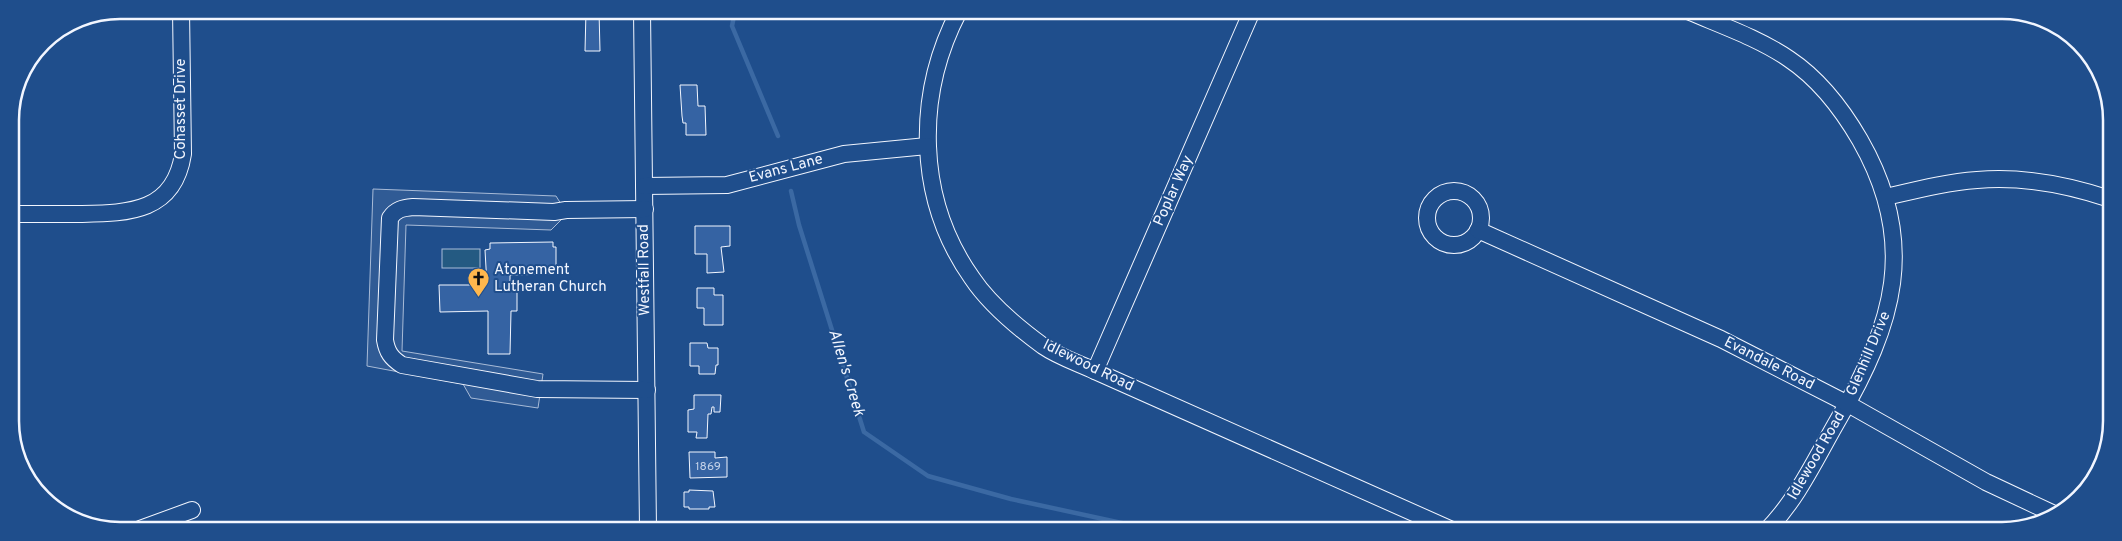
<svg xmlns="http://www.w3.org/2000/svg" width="2122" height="541" font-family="Overpass,sans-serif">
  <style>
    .green { fill: #245a82; stroke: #a8bbd7 }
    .parking { fill: #305b95; stroke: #a8bbd7 }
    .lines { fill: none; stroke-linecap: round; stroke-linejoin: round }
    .stream { stroke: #3b69a3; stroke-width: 4.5 }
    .building { fill: #3563a3; stroke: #f2f6ff }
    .minor-casing { stroke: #f2f6ff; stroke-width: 18 }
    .minor { stroke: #1f4e8c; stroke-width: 16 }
    .labels { text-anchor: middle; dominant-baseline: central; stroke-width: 4; stroke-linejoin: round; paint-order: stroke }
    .number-label { font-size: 12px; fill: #c3d1e8 }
    .street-label { font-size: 15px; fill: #f2f6ff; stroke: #1f4e8c }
    .poi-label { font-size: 15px; fill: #f2f6ff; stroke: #1f4e8c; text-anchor: start }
    .water-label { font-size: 16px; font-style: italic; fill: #f2f6ff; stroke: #1f4e8c }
    .rim { fill: none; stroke: #f2f6ff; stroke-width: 2.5 }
  </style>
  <rect width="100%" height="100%" fill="#1f4e8c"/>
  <rect class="green" x="442" y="249" width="38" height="19"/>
  <path class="parking" d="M 373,189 L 556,196 L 561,204 L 565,216 L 551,230 L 406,225 L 402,351 L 543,374 L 538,408 L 471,398 L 463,384 L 367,366 Z"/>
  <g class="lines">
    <g class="stream">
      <path d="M 735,11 L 732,26 L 778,136"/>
      <path d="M 791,191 L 799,225 L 864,432 L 928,476 L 1011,499 L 1154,530"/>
    </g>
  </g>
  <g class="building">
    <path d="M 586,11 L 599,11 L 600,51 L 585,51 Z"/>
    <path d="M 680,85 L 697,85 L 698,106 L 705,106 L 706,135 L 686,135 L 686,123 L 683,123 L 682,116 Z"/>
    <path d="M 695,226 L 730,226 L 730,246 L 721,247 L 724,272 L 707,273 L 707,254 L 695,254 Z"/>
    <path d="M 553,242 L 553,247 L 556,247 L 556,269 L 554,269 L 553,274 L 510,275 L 510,285 L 517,284 L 517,311 L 511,311 L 510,354 L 488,354 L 488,311 L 440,312 L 439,285 L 487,285 L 485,250 L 490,249 L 490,243 Z"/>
    <path d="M 697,288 L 714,288 L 714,295 L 723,295 L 723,325 L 704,325 L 704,308 L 697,308 Z"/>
    <path d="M 690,343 L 707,343 L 708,348 L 718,348 L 718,365 L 716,365 L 715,374 L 699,374 L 699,366 L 690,366 Z"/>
    <path d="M 694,395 L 721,395 L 720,412 L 714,412 L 714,407 L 712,407 L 711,414 L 708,414 L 707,438 L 696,438 L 697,432 L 688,432 L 688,410 L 694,409 Z"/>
    <path d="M 689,452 L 715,452 L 715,458 L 727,457 L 727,477 L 690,478 Z"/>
    <path d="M 689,490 L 713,491 L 715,507 L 709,507 L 709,509 L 689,509 L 689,507 L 684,507 L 684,492 L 689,492 Z"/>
    <rect x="695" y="524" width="17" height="5"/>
  </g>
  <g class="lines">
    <defs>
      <g id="minor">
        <path d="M 642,11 L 648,529"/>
        <path d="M 959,11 C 915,95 916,199 972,278 C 990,305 1017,327 1043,346 C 1059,357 1078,363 1095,371 L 1452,530"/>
        <path d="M 1690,12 C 1723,26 1760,39 1789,59 C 1819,79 1842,109 1860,140 C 1919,243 1894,324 1838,420 C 1816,458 1797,500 1766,531"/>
        <path d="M 644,186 L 727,185 L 844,154 L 927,146"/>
        <circle cx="1454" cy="218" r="27"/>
        <path d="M 1886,197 C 1916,190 1947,182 1977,180 C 2022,176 2068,185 2110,199"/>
        <path d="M 645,209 L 566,210 L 554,212 L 413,207 C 403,208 396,209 390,218 L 385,340 C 387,352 391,358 402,365 L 537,389 L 647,390"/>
        <path d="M 11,214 C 34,214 57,214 80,214 C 128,213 174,213 183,154 L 181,10"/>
        <path d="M 1478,230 L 1721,339 L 1848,404 L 1986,482 L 2052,513"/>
        <path d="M 1095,371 L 1252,11"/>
        <path d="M 140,529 L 192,510"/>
      </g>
    </defs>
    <use href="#minor" class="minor-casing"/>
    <use href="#minor" class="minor"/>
  </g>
  <defs>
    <symbol id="church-pin" viewBox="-11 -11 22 30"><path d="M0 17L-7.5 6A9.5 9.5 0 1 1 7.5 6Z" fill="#ffb74d" stroke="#1f4e8c"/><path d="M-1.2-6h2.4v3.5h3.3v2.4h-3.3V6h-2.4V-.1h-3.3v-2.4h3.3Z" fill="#111"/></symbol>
  </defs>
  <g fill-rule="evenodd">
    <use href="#church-pin" x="466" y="266" width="25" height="34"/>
  </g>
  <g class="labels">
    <g class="number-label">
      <text x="708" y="467">1869</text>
    </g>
    <g class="street-label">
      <text transform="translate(181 109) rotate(-90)">Cohasset Drive</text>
      <text transform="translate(786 169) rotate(-15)">Evans Lane</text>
      <text transform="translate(1174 191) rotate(-66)">Poplar Way</text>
      <text transform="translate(645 270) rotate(-91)">Westfall Road</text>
      <text transform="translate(1869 354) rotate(-67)">Glenhill Drive</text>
      <text transform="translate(1769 364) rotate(27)">Evandale Road</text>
      <text transform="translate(1088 366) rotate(26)">Idlewood Road</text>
      <text transform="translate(1817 456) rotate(-60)">Idlewood Road</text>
    </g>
    <g class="poi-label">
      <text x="494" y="270">Atonement<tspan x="494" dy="17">Lutheran Church</tspan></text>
    </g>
    <g class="water-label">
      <text transform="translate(846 373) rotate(73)">Allen's Creek</text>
    </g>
  </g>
  <path d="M0 0H2122V541H0ZM120 19H2002A101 101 0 0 1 2103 120V421A101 101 0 0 1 2002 522H120A101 101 0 0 1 19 421V120A101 101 0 0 1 120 19Z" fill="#1f4e8c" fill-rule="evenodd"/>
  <path class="rim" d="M120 19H2002A101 101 0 0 1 2103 120V421A101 101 0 0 1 2002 522H120A101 101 0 0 1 19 421V120A101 101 0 0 1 120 19Z"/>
</svg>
